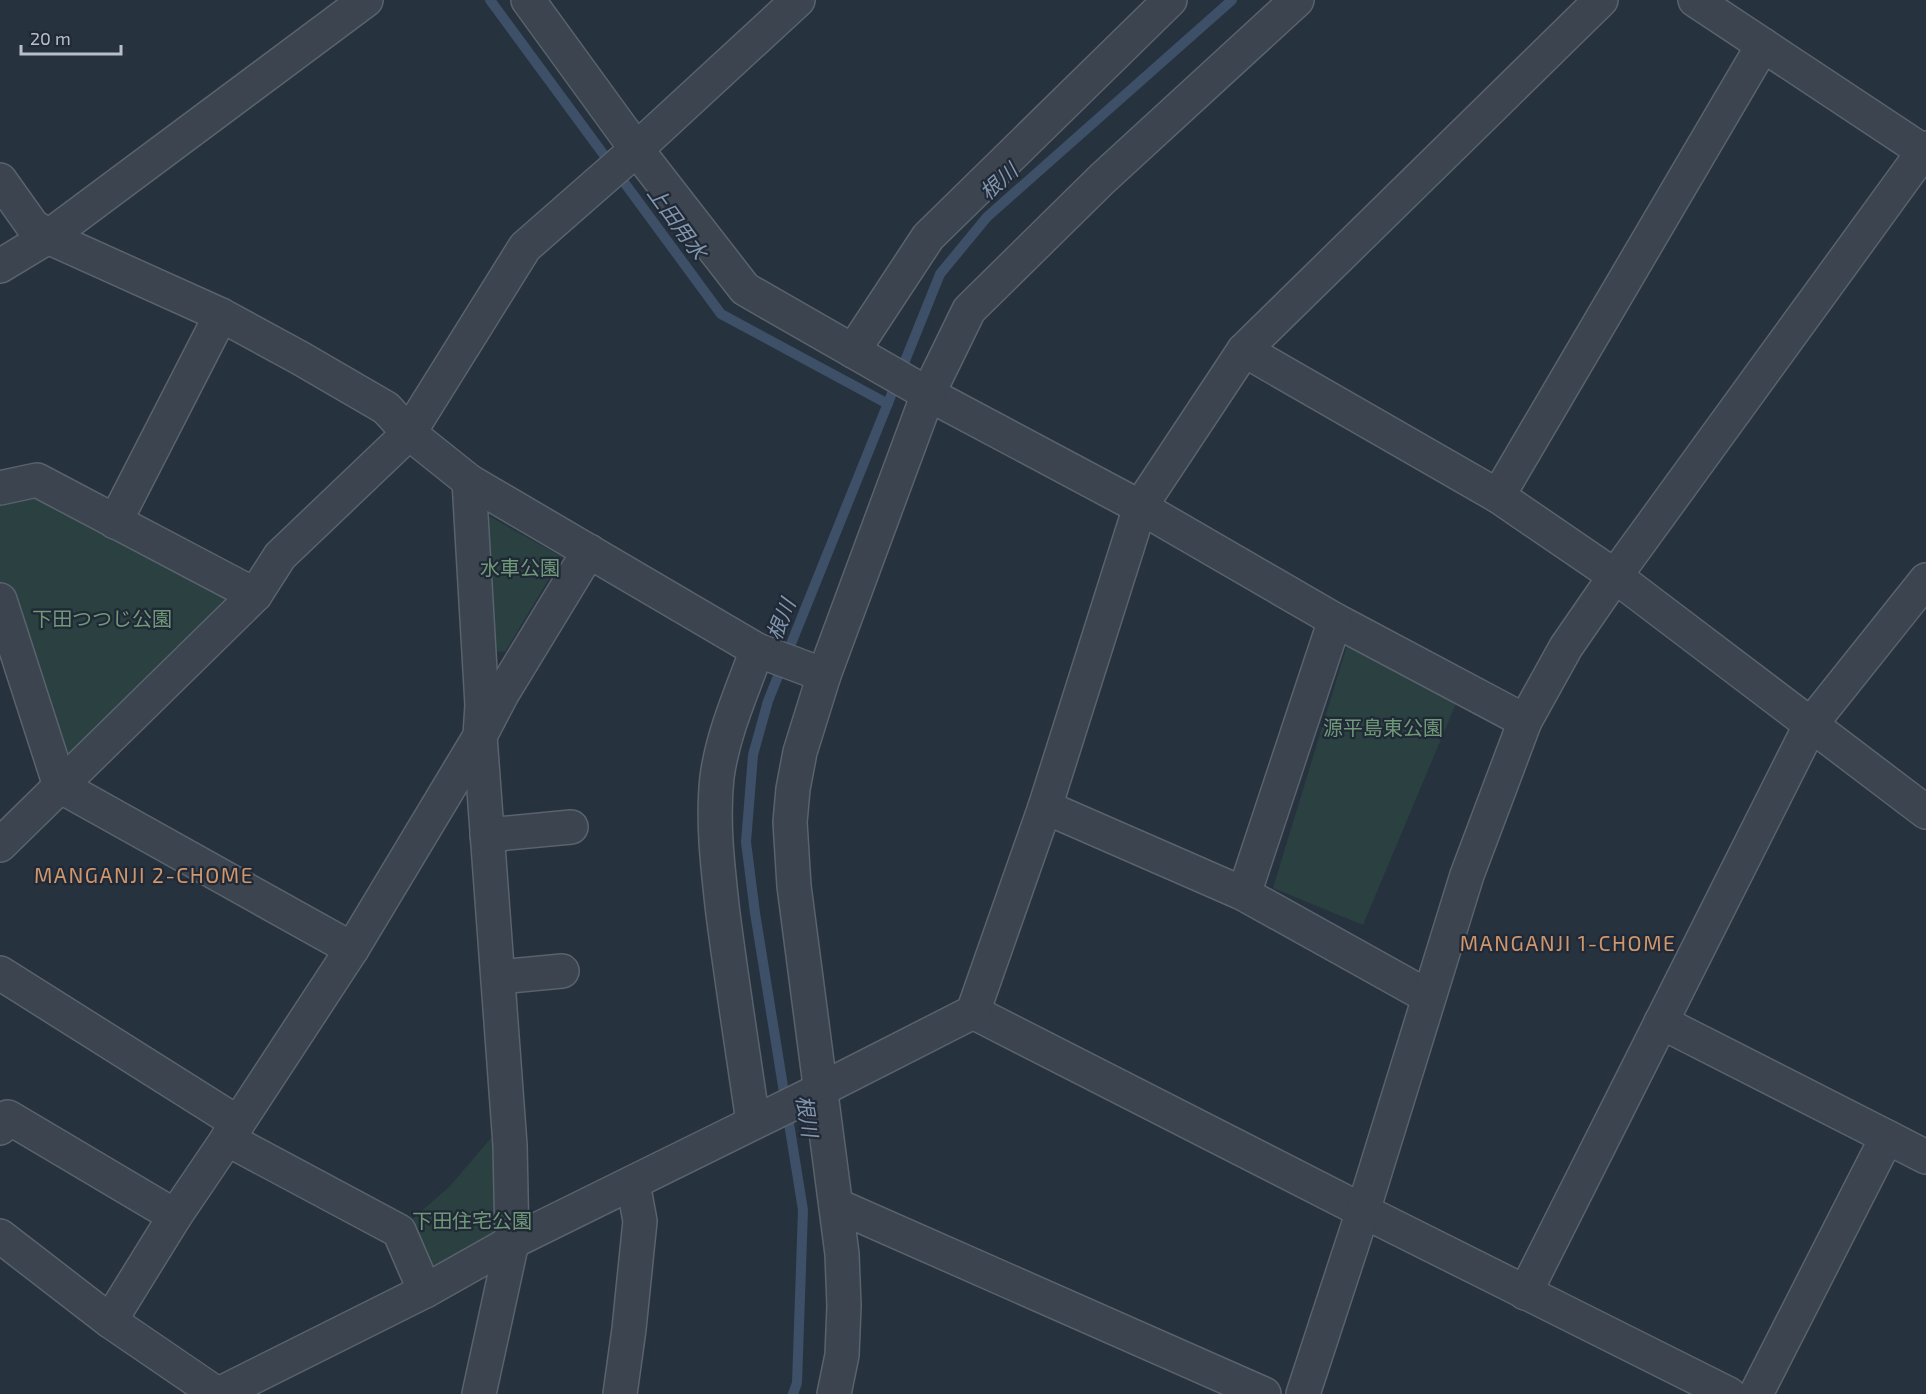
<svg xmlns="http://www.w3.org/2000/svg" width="1926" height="1394" font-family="'Exo 2','Noto Sans JP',sans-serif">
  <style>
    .green { fill: #2a4041 }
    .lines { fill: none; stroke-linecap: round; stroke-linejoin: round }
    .stream { stroke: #3e5067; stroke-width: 10 }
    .minor-casing { stroke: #59626d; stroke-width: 36 }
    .tertiary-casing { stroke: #59626d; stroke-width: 36 }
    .minor { stroke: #3b444f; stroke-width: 33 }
    .tertiary { stroke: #3b444f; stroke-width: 33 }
    .labels { text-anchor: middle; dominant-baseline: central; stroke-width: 4.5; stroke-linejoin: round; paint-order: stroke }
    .park-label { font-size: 20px; fill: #709979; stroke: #202935 }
    .water-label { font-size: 21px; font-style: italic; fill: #8196af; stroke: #202935 }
    .neighbourhood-label { font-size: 21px; letter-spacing: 1.5px; fill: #cf976d; stroke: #202935 }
  </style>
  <rect width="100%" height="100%" fill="#27323f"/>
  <g class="green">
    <path d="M 37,480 L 255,595 L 60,786 L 0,600 L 0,488 Z"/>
    <path d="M 489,516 L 562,557 L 505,652 L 494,651 Z"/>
    <path d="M 1349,639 L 1460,694 L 1363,925 L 1273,888 Z"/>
    <path d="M 491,1138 L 510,1145 L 512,1242 L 425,1291 L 399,1231 L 450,1186 Z"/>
  </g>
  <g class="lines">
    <g class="stream">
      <path d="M 490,0 L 721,314 L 888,404"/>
      <path d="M 793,1394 L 797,1383 L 803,1210 L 755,913 L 746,842 L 753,755 L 768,701 L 940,274 L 987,217 L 1232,0"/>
    </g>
    <defs>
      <g id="minor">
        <path d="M 1695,0 L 1926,153"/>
        <path d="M 0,180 L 32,225 L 48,237 L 221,315 L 300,358 L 386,408 L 409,433 L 469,481 L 757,650 L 824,675"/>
        <path d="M 0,266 L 48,237 L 366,0"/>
        <path d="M 1244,350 L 1498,496 L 1615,576 L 1926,812"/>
        <path d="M 853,351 L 928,237 L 1170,0"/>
        <path d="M 928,394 L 1140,507 L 1335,620 L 1525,721"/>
        <path d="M 469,481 L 482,705 L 480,736 L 510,1145 L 512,1242 L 479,1394"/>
        <path d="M 0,488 L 37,480 L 255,595"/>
        <path d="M 1498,496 L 1763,45"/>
        <path d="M 115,522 L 221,315"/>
        <path d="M 0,600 L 60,786 L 352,949"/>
        <path d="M 1045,807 L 1244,894 L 1429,997"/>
        <path d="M 487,835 L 571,827"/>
        <path d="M 0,845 L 255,595 L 280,556 L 409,433 L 525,247 L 630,155 L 798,0"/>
        <path d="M 1244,894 L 1335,620"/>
        <path d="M 0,973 L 238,1123"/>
        <path d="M 498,977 L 562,971"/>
        <path d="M 973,1012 L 1363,1211 L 1729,1394"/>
        <path d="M 1661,1022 L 1887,1137 L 1756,1394"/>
        <path d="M 753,1122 C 743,1053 732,983 723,914 C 718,869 712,822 717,777 C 723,733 742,691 757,650"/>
        <path d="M 0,1128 L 8,1117 L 175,1216"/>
        <path d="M 1887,1137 L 1926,1157"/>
        <path d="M 227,1139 L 399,1231 L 425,1291"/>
        <path d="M 836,1205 L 1264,1394"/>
        <path d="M 0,1236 L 110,1321 L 217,1394"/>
        <path d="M 1525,1293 L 1811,724 L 1926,580"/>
        <path d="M 110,1321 L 175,1216 L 238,1123 L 352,949 L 480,736 L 502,694 L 589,551"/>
        <path d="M 219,1394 L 425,1291 L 512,1242 L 806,1097 L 973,1012 L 1045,807 L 1140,507 L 1244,350 L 1601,0"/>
        <path d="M 620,1394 L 629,1329 L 640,1221 L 633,1183"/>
        <path d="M 834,1394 L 842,1355 L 844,1306 L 842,1254 L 794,886 L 790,822 L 793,789 L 800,752 L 824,675 L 928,394 L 969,310 L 1102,179 L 1297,0"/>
        <path d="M 1303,1394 L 1363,1211 L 1467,875 L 1525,721 L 1566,647 L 1615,576 L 1926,148"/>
      </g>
      <path id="tertiary" d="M 528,0 L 637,150 L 745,289 L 928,394"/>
    </defs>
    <use href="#minor" class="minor-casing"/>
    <use href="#tertiary" class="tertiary-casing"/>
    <use href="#minor" class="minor"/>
    <use href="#tertiary" class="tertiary"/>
  </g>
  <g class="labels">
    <g class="park-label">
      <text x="520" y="567">水車公園</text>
      <text x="102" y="618">下田つつじ公園</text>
      <text x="1383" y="727">源平島東公園</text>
      <text x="472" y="1220">下田住宅公園</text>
    </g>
    <g class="water-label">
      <text transform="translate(998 181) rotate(-42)">根川</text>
      <text transform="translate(678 222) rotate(54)">上田用水</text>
      <text transform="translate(780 619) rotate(-68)">根川</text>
      <text transform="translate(808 1116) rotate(81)">根川</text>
    </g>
    <g class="neighbourhood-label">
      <text x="144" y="874">MANGANJI 2-CHOME</text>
      <text x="1568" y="942">MANGANJI 1-CHOME</text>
    </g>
  </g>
  <path d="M21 45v9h100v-9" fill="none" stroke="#b8bfca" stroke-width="3"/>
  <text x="30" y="45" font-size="18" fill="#b8bfca" stroke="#202935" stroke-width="4.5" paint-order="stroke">20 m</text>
</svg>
